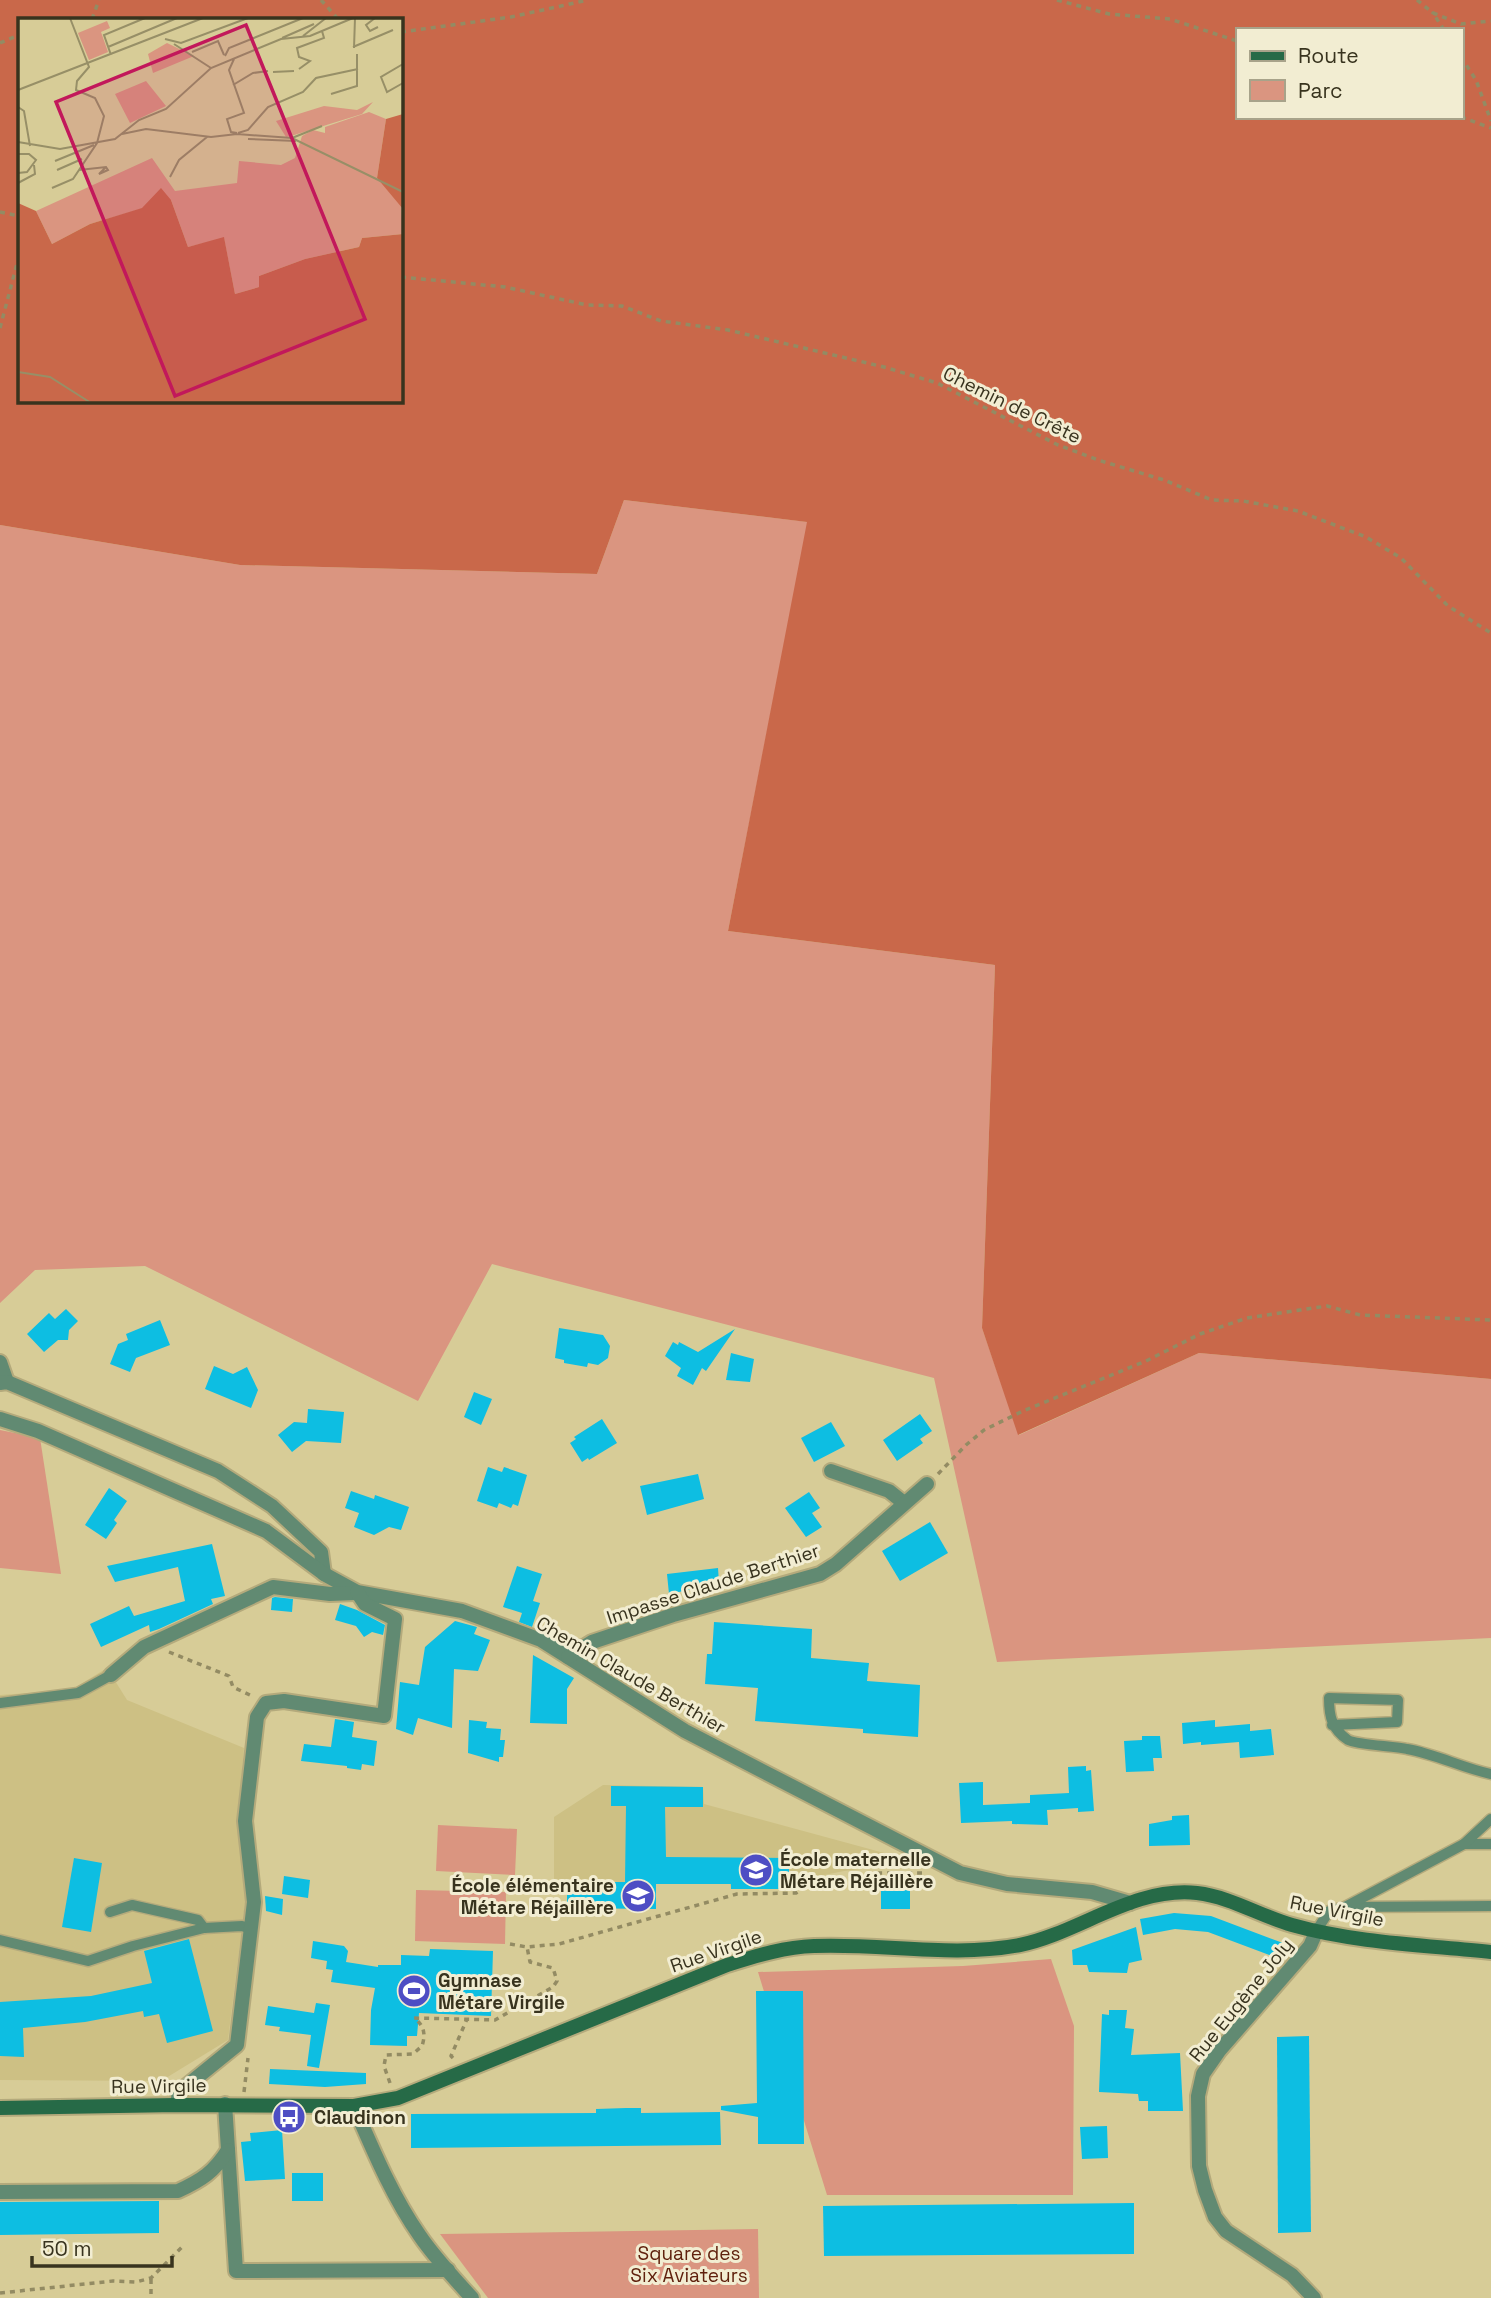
<svg xmlns="http://www.w3.org/2000/svg" width="1491" height="2298" font-family="'Space Grotesk',sans-serif">
  <style>
    .built { fill: #cdc084 }
    .green { fill: #da9580 }
    .forest { fill: #c9684a; fill-rule: evenodd }
    .building { fill: #0dbee2 }
    .lines { fill: none; stroke-linecap: round; stroke-linejoin: round }
    .lane-casing { stroke: #b4aa7c; stroke-width: 13 }
    .street-casing { stroke: #b4aa7c; stroke-width: 18 }
    .secondary-casing { stroke: #b4aa7c; stroke-width: 18 }
    .path { stroke: #938b63; stroke-width: 3.5; stroke-dasharray: 5 5; stroke-linecap: butt }
    .lane { stroke: #618a72; stroke-width: 10 }
    .street { stroke: #618a72; stroke-width: 14 }
    .secondary { stroke: #266a47; stroke-width: 14 }
    .labels { text-anchor: middle; dominant-baseline: central; stroke-width: 6; stroke-linejoin: round; paint-order: stroke }
    .street-label { font-size: 19px; fill: #38331e; stroke: #f2edd2 }
    .poi-label { font-size: 19px; font-weight: bold; fill: #38331e; stroke: #f2edd2; text-anchor: start }
    .park-label { font-size: 19px; fill: #60210d; stroke: #f2edd2 }
    .inset-road { fill: none; stroke: #978f67; stroke-width: 2 }
    .view { fill: #c2185b; fill-opacity: 0.15; stroke: #c2185b; stroke-width: 3.5 }
    .inset-edge { fill: none; stroke: #38331e; stroke-width: 3.5 }
  </style>
  <rect width="100%" height="100%" fill="#d7cc97"/>
  <g class="built">
    <path d="M 107,1668 L 127,1700 L 244,1748 L 238,1816 L 246,1895 L 228,2040 L 161,2081 L 0,2080 L 0,1695 L 71,1690 Z"/>
    <path d="M 603,1785 L 703,1787 L 704,1804 L 910,1860 L 909,1868 L 878,1867 L 844,1871 L 780,1884 L 780,1889 L 731,1889 L 730,1884 L 656,1884 L 656,1909 L 567,1908 L 567,1882 L 554,1882 L 554,1817 Z"/>
  </g>
  <g class="green">
    <path d="M 624,500 L 808,522 L 728,931 L 995,965 L 982,1328 L 1019,1435 L 1199,1353 L 1491,1379 L 1491,1638 L 997,1662 L 934,1378 L 492,1264 L 418,1401 L 145,1266 L 35,1270 L 0,1303 L 0,525 L 240,565 L 597,574 Z"/>
    <path d="M 0,1430 L 40,1438 L 61,1574 L 0,1568 Z"/>
    <path d="M 438,1825 L 517,1829 L 515,1875 L 436,1871 Z"/>
    <path d="M 416,1890 L 506,1892 L 505,1944 L 415,1941 Z"/>
    <path d="M 1051,1959 L 1074,2026 L 1073,2195 L 827,2195 L 758,1972 L 963,1966 Z"/>
    <path d="M 758,2229 L 759,2298 L 488,2298 L 440,2234 Z"/>
  </g>
  <path class="forest" d="M 0,0 L 1491,0 L 1491,1379 L 1199,1353 L 1018,1435 L 982,1328 L 995,965 L 728,931 L 807,522 L 624,500 L 597,574 L 240,565 L 0,525 ZM 19,19 L 401,19 L 401,401 L 19,401 ZM 1237,30 L 1461,30 L 1461,117 L 1237,117 Z"/>
  <g class="building">
    <path d="M 66,1309 L 78,1321 L 69,1330 L 68,1340 L 58,1340 L 44,1352 L 27,1334 L 49,1313 L 55,1319 Z"/>
    <path d="M 160,1320 L 170,1345 L 136,1358 L 130,1372 L 110,1364 L 118,1344 L 128,1340 L 126,1334 Z"/>
    <path d="M 559,1328 L 603,1335 L 610,1346 L 608,1358 L 598,1365 L 588,1363 L 587,1367 L 564,1363 L 564,1360 L 555,1358 Z"/>
    <path d="M 735,1329 L 706,1371 L 702,1368 L 693,1385 L 677,1376 L 681,1368 L 665,1356 L 673,1342 L 678,1345 L 679,1342 L 698,1352 Z"/>
    <path d="M 731,1353 L 754,1359 L 750,1382 L 726,1380 Z"/>
    <path d="M 214,1366 L 233,1374 L 247,1367 L 258,1390 L 251,1408 L 205,1389 Z"/>
    <path d="M 474,1392 L 492,1399 L 481,1425 L 464,1417 Z"/>
    <path d="M 308,1409 L 344,1412 L 341,1443 L 306,1441 L 292,1452 L 278,1435 L 294,1422 L 307,1423 Z"/>
    <path d="M 920,1414 L 932,1431 L 920,1439 L 923,1443 L 897,1461 L 883,1440 Z"/>
    <path d="M 602,1419 L 617,1443 L 589,1460 L 588,1458 L 582,1462 L 570,1443 L 576,1439 L 574,1437 Z"/>
    <path d="M 831,1422 L 845,1446 L 814,1462 L 801,1438 Z"/>
    <path d="M 488,1467 L 502,1472 L 504,1467 L 527,1475 L 518,1506 L 513,1504 L 511,1508 L 499,1503 L 497,1508 L 477,1501 Z"/>
    <path d="M 698,1474 L 704,1499 L 647,1515 L 640,1486 Z"/>
    <path d="M 109,1488 L 127,1501 L 114,1520 L 117,1523 L 106,1539 L 85,1525 Z"/>
    <path d="M 351,1491 L 374,1499 L 375,1495 L 409,1507 L 401,1530 L 389,1527 L 374,1535 L 354,1527 L 359,1513 L 345,1508 Z"/>
    <path d="M 809,1492 L 820,1508 L 812,1513 L 822,1527 L 806,1537 L 785,1508 Z"/>
    <path d="M 930,1522 L 948,1553 L 900,1581 L 882,1551 Z"/>
    <path d="M 212,1544 L 225,1596 L 211,1599 L 213,1604 L 159,1629 L 150,1632 L 149,1625 L 101,1647 L 90,1624 L 129,1606 L 134,1616 L 185,1601 L 178,1567 L 115,1582 L 107,1566 Z"/>
    <path d="M 517,1566 L 542,1574 L 533,1601 L 540,1603 L 532,1627 L 519,1622 L 522,1613 L 503,1607 Z"/>
    <path d="M 718,1568 L 719,1583 L 703,1584 L 703,1587 L 669,1594 L 667,1574 Z"/>
    <path d="M 275,1597 L 293,1599 L 292,1612 L 271,1610 L 272,1598 Z"/>
    <path d="M 340,1604 L 357,1610 L 385,1625 L 383,1635 L 372,1632 L 364,1637 L 356,1626 L 335,1620 Z"/>
    <path d="M 455,1621 L 477,1627 L 474,1634 L 490,1640 L 478,1671 L 454,1669 L 452,1728 L 418,1718 L 413,1735 L 396,1729 L 400,1682 L 419,1685 L 425,1647 Z"/>
    <path d="M 714,1622 L 812,1629 L 811,1658 L 869,1663 L 867,1681 L 920,1685 L 918,1737 L 863,1733 L 863,1729 L 755,1721 L 758,1688 L 705,1684 L 707,1654 L 712,1654 Z"/>
    <path d="M 533,1655 L 574,1678 L 567,1689 L 567,1724 L 530,1723 Z"/>
    <path d="M 335,1719 L 354,1722 L 352,1737 L 377,1741 L 374,1766 L 362,1764 L 361,1770 L 347,1768 L 347,1766 L 301,1761 L 304,1744 L 331,1747 Z"/>
    <path d="M 469,1720 L 487,1722 L 486,1728 L 501,1729 L 500,1740 L 505,1740 L 503,1757 L 499,1757 L 499,1762 L 468,1753 Z"/>
    <path d="M 1215,1720 L 1215,1727 L 1250,1724 L 1250,1731 L 1271,1729 L 1274,1755 L 1240,1758 L 1239,1742 L 1201,1745 L 1201,1742 L 1183,1744 L 1182,1723 Z"/>
    <path d="M 1142,1736 L 1160,1736 L 1162,1758 L 1153,1758 L 1154,1771 L 1126,1772 L 1124,1741 L 1142,1740 Z"/>
    <path d="M 1086,1766 L 1086,1771 L 1091,1770 L 1094,1811 L 1078,1812 L 1078,1808 L 1047,1810 L 1048,1825 L 1012,1824 L 1012,1821 L 961,1823 L 959,1783 L 983,1782 L 983,1805 L 1030,1803 L 1030,1795 L 1069,1793 L 1068,1767 Z"/>
    <path d="M 611,1786 L 703,1787 L 703,1807 L 665,1807 L 666,1857 L 789,1858 L 789,1884 L 780,1884 L 780,1889 L 731,1889 L 731,1884 L 656,1884 L 656,1909 L 567,1908 L 567,1882 L 625,1882 L 626,1806 L 611,1806 Z"/>
    <path d="M 1189,1815 L 1190,1845 L 1149,1846 L 1149,1824 L 1172,1820 L 1172,1816 Z"/>
    <path d="M 74,1858 L 102,1863 L 91,1932 L 62,1927 Z"/>
    <path d="M 284,1876 L 310,1880 L 308,1898 L 282,1894 Z"/>
    <rect x="881" y="1881" width="29" height="28"/>
    <path d="M 265,1896 L 283,1899 L 282,1915 L 266,1911 Z"/>
    <path d="M 1174,1913 L 1211,1916 L 1283,1943 L 1277,1958 L 1208,1932 L 1175,1929 L 1143,1935 L 1140,1919 Z"/>
    <path d="M 1136,1927 L 1142,1960 L 1129,1963 L 1127,1973 L 1089,1972 L 1087,1965 L 1073,1965 L 1072,1950 Z"/>
    <path d="M 189,1939 L 213,2031 L 167,2043 L 159,2014 L 144,2017 L 143,2011 L 85,2022 L 23,2028 L 24,2057 L 0,2056 L 0,2002 L 91,1996 L 152,1983 L 144,1951 Z"/>
    <path d="M 313,1941 L 344,1946 L 348,1951 L 346,1962 L 378,1967 L 378,1965 L 401,1965 L 401,1955 L 429,1956 L 430,1949 L 493,1951 L 491,2016 L 419,2013 L 417,2036 L 407,2036 L 407,2046 L 370,2045 L 371,2010 L 375,1988 L 331,1982 L 333,1970 L 326,1969 L 327,1961 L 311,1958 Z"/>
    <path d="M 756,1991 L 803,1991 L 804,2144 L 758,2144 L 758,2117 L 721,2110 L 721,2106 L 757,2103 Z"/>
    <path d="M 316,2003 L 330,2005 L 319,2068 L 307,2066 L 311,2035 L 279,2031 L 280,2027 L 265,2025 L 268,2006 L 314,2013 Z"/>
    <path d="M 1109,2010 L 1127,2010 L 1125,2028 L 1134,2029 L 1131,2055 L 1180,2053 L 1183,2111 L 1148,2111 L 1148,2101 L 1139,2101 L 1138,2094 L 1099,2092 L 1102,2014 L 1109,2015 Z"/>
    <path d="M 1309,2036 L 1311,2232 L 1278,2233 L 1277,2037 Z"/>
    <path d="M 270,2069 L 366,2073 L 366,2084 L 325,2087 L 269,2084 Z"/>
    <path d="M 626,2108 L 641,2108 L 641,2113 L 720,2112 L 721,2145 L 411,2148 L 411,2114 L 596,2113 L 596,2109 Z"/>
    <path d="M 1107,2126 L 1108,2158 L 1082,2159 L 1080,2127 Z"/>
    <path d="M 282,2130 L 285,2179 L 245,2181 L 241,2142 L 251,2141 L 250,2133 Z"/>
    <rect x="292" y="2173" width="31" height="28"/>
    <path d="M 159,2201 L 159,2233 L 0,2235 L 0,2202 Z"/>
    <path d="M 1134,2203 L 1134,2254 L 824,2256 L 823,2206 Z"/>
  </g>
  <g class="lines">
    <defs>
      <g id="lane">
        <path d="M 0,1703 L 78,1693 L 111,1675"/>
        <path d="M 1332,1725 L 1397,1722 L 1398,1700 L 1329,1698 C 1329,1717 1332,1729 1348,1740 C 1357,1745 1395,1746 1407,1749 C 1436,1754 1462,1768 1491,1774"/>
        <path d="M 1464,1844 L 1491,1844"/>
        <path d="M 1349,1907 L 1491,1906"/>
        <path d="M 110,1912 L 132,1905 L 198,1920 L 204,1928"/>
        <path d="M 1317,1930 L 1329,1911 L 1345,1907 L 1464,1844 L 1491,1819"/>
        <path d="M 0,1940 L 88,1961 L 133,1946 L 204,1928 L 242,1926 L 251,1929"/>
      </g>
      <g id="street">
        <path d="M 0,1362 L 7,1382"/>
        <path d="M 0,1383 L 7,1382 L 218,1471 L 272,1506 L 321,1552 L 324,1574"/>
        <path d="M 0,1419 L 38,1431 L 266,1531 L 324,1574 L 357,1592 L 462,1611 L 541,1640 L 685,1731 L 960,1873 L 1007,1884 L 1092,1892 L 1130,1903"/>
        <path d="M 831,1471 L 889,1491 L 904,1503"/>
        <path d="M 568,1657 L 592,1642 L 673,1615 L 820,1574 L 836,1564 L 927,1484"/>
        <path d="M 111,1675 L 144,1647 L 273,1587 L 330,1594 L 355,1593"/>
        <path d="M 225,2104 L 236,2271 L 448,2270"/>
        <path d="M 177,2105 L 179,2092 L 237,2045 L 254,1902 L 245,1821 L 257,1717 L 266,1703 L 284,1701 L 384,1716 L 395,1619 L 365,1604 L 357,1592"/>
        <path d="M 354,2106 C 373,2150 392,2196 420,2236 C 435,2258 454,2278 472,2298"/>
        <path d="M 0,2192 L 178,2191 C 202,2180 214,2172 228,2150"/>
        <path d="M 1314,2298 L 1292,2275 L 1226,2231 L 1215,2217 L 1205,2190 L 1199,2166 L 1198,2096 L 1203,2074 L 1219,2051 L 1310,1946 L 1317,1930"/>
      </g>
      <path id="secondary" d="M 0,2108 L 177,2105 L 354,2106 L 398,2098 L 727,1965 C 756,1956 784,1947 814,1946 C 883,1943 952,1958 1020,1945 C 1079,1933 1134,1886 1197,1893 C 1231,1897 1260,1916 1292,1925 C 1356,1943 1425,1945 1491,1952"/>
    </defs>
    <use href="#lane" class="lane-casing"/>
    <use href="#street" class="street-casing"/>
    <use href="#secondary" class="secondary-casing"/>
    <g class="path">
      <path d="M 321,0 L 338,19"/>
      <path d="M 1057,0 L 1109,14 L 1170,19 L 1237,41"/>
      <path d="M 1417,0 L 1433,13"/>
      <path d="M 92,19 L 99,0"/>
      <path d="M 1444,30 L 1433,13 L 1461,24 L 1491,21"/>
      <path d="M 401,32 L 511,17 L 588,0"/>
      <path d="M 0,43 L 19,35"/>
      <path d="M 1461,57 L 1476,80 L 1491,121"/>
      <path d="M 1461,117 L 1491,128"/>
      <path d="M 0,212 L 19,216"/>
      <path d="M 401,277 L 505,287 L 587,305 L 622,306 L 661,321 L 728,330 L 884,367 L 937,383 L 1058,445 L 1098,460 L 1164,480 L 1212,500 L 1243,501 L 1298,511 L 1366,537 L 1401,558 L 1448,606 L 1491,633"/>
      <path d="M 0,328 L 19,256"/>
      <path d="M 938,1474 L 966,1445 L 984,1430 L 1023,1411 L 1146,1361 L 1200,1334 L 1247,1318 L 1327,1306 L 1360,1315 L 1491,1320"/>
      <path d="M 169,1652 L 229,1676 L 233,1687 L 252,1696"/>
      <path d="M 510,1944 L 527,1947 L 559,1944 L 737,1894 L 796,1893 L 813,1881 L 875,1877 L 879,1873 L 922,1873"/>
      <path d="M 453,2058 L 451,2056 L 467,2019"/>
      <path d="M 390,2083 L 384,2066 L 386,2055 L 413,2054 L 422,2046 C 426,2034 424,2025 414,2018 L 495,2020 L 553,1987 L 557,1981 L 553,1968 L 530,1962 L 527,1947"/>
      <path d="M 244,2092 L 248,2058"/>
      <path d="M 151,2279 L 151,2298"/>
      <path d="M 0,2293 L 113,2281 L 136,2282 L 151,2278 L 184,2245"/>
    </g>
    <use href="#lane" class="lane"/>
    <use href="#street" class="street"/>
    <use href="#secondary" class="secondary"/>
  </g>
  <defs>
    <symbol id="school-disc" viewBox="-11 -11 22 22"><circle r="9.5" fill="#4e4ec4" stroke="#f2edd2"/><path d="M0-5L7-2L0 1L-7-2ZM-4 1L0 2.5L4 1V4Q0 6-4 4Z" fill="#fff"/></symbol>
    <symbol id="stadium-disc" viewBox="-11 -11 22 22"><circle r="9.5" fill="#4e4ec4" stroke="#f2edd2"/><path d="M0-5a6.5 5 0 1 0 0 10a6.5 5 0 1 0 0-10ZM-3.5-1.8h7v3.6h-7Z" fill="#fff"/></symbol>
    <symbol id="bus-disc" viewBox="-11 -11 22 22"><circle r="9.5" fill="#4e4ec4" stroke="#f2edd2"/><path d="M-5-6H5V4H4V6H2V4H-2V6H-4V4H-5ZM-3.5-4V0h7V-4ZM-3.5 1.2v1.5H-2V1.2ZM2 1.2v1.5H3.5V1.2Z" fill="#fff"/></symbol>
  </defs>
  <g fill-rule="evenodd">
    <use href="#school-disc" x="737" y="1851" width="38" height="38"/>
    <use href="#school-disc" x="619" y="1877" width="38" height="38"/>
    <use href="#stadium-disc" x="395" y="1972" width="38" height="38"/>
    <use href="#bus-disc" x="270" y="2098" width="38" height="38"/>
  </g>
  <g class="labels">
    <g class="street-label">
      <text transform="translate(1012 405) rotate(26)">Chemin de Crête</text>
      <text transform="translate(713 1584) rotate(-18)">Impasse Claude Berthier</text>
      <text transform="translate(631 1675) rotate(30)">Chemin Claude Berthier</text>
      <text transform="translate(1337 1911) rotate(11)">Rue Virgile</text>
      <text transform="translate(716 1951) rotate(-19)">Rue Virgile</text>
      <text transform="translate(1241 2000) rotate(-51)">Rue Eugène Joly</text>
      <text transform="translate(159 2086) rotate(-1)">Rue Virgile</text>
    </g>
    <g class="poi-label">
      <text x="780" y="1859">École maternelle<tspan x="780" dy="22">Métare Réjaillère</tspan></text>
      <text x="614" y="1885" text-anchor="end">École élémentaire<tspan x="614" dy="22">Métare Réjaillère</tspan></text>
      <text x="438" y="1980">Gymnase<tspan x="438" dy="22">Métare Virgile</tspan></text>
      <text x="314" y="2117">Claudinon</text>
    </g>
    <g class="park-label">
      <text x="689" y="2253">Square des<tspan x="689" dy="22">Six Aviateurs</tspan></text>
    </g>
  </g>
  <g transform="translate(18 18)">
    <rect width="385" height="385" fill="#d7cc97"/>
    <path d="M 89,3 L 92,10 L 83,14 L 90,34 L 71,42 L 60,15 ZM 149,25 L 176,38 L 135,55 L 130,36 ZM 128,63 L 148,88 L 112,105 L 97,76 ZM 355,84 L 344,96 L 273,118 L 268,119 L 258,103 L 306,88 L 339,92 ZM 351,94 L 368,101 L 359,160 L 383,185 L 385,216 L 344,220 L 341,229 L 287,241 L 241,258 L 241,269 L 217,276 L 206,220 L 170,229 L 153,182 L 72,206 L 34,226 L 18,193 L 134,140 L 157,173 L 219,165 L 221,143 L 263,147 L 277,140 L 284,118 L 295,112 L 307,115 L 307,109 Z" fill="#da9580"/>
    <path d="M 385,96 L 385,191 L 359,160 L 368,101 ZM 143,170 L 153,182 L 170,229 L 206,219 L 217,276 L 241,269 L 241,258 L 287,241 L 341,229 L 344,220 L 385,216 L 385,385 L 0,385 L 0,185 L 18,193 L 34,226 L 72,206 L 124,190 Z" fill="#c9684a"/>
    <path class="inset-road" d="M 357,0 L 348,7 L 352,13 L 360,9M 285,18 L 308,0M 264,20 L 296,6M 147,21 L 163,25 L 230,0M 156,26 L 193,50M 90,29 L 159,0M 335,29 L 375,12M 336,30 L 337,0M 174,34 L 200,23 L 206,37M 93,37 L 86,17 L 127,0M 207,38 L 211,30 L 285,0M 216,41 L 211,52 L 226,95 L 209,101 L 213,114 L 219,115M 385,46 L 363,59 L 369,74 L 385,65M 281,51 L 292,43 L 281,39 L 279,30 L 306,20 L 304,13M 255,54 L 276,53M 215,67 L 235,55 L 250,53M 0,72 L 185,0M 313,76 L 339,68 L 339,36M 0,89 L 6,93 L 12,128M 220,115 L 230,112 L 250,89 L 285,74 L 298,60 L 340,51M 104,116 L 128,111 L 193,119 L 219,116 L 274,120 L 385,174M 274,120 L 304,108M 230,121 L 278,123M 0,124 L 42,131 L 97,121 L 121,102 L 148,91 L 193,50 L 263,21 L 292,18 L 335,0M 0,136 L 11,136 L 18,142 L 9,154 L 0,155M 37,143 L 76,127M 39,152 L 64,141M 61,152 L 88,149 L 90,152 L 81,156 L 88,149M 152,159 L 161,142 L 189,119M 0,165 L 17,156 L 16,147M 34,170 L 55,161 L 79,125 L 86,98 L 77,80 L 58,72 L 59,63 L 71,49 L 52,0M 0,354 L 32,359 L 73,385"/>
    <path class="view" d="M 228,7 L 347,301 L 157,378 L 38,84 Z"/>
    <rect width="385" height="385" class="inset-edge"/>
  </g>
  <rect x="1236" y="28" width="228" height="91" fill="#f2edd2" stroke="#a8a38a" stroke-width="2"/>
  <rect x="1250" y="51" width="35" height="10" fill="#266a47" stroke="#a8a38a" stroke-width="2"/>
  <text x="1298" y="63" font-size="21" fill="#38331e">Route</text>
  <rect x="1250" y="80" width="35" height="21" fill="#da9580" stroke="#a8a38a" stroke-width="2"/>
  <text x="1298" y="98" font-size="21" fill="#38331e">Parc</text>
  <path d="M32 2256v10h140v-10" fill="none" stroke="#38331e" stroke-width="3.5"/>
  <text x="42" y="2256" font-size="21" fill="#38331e" stroke="#f2edd2" stroke-width="5" paint-order="stroke">50 m</text>
</svg>
